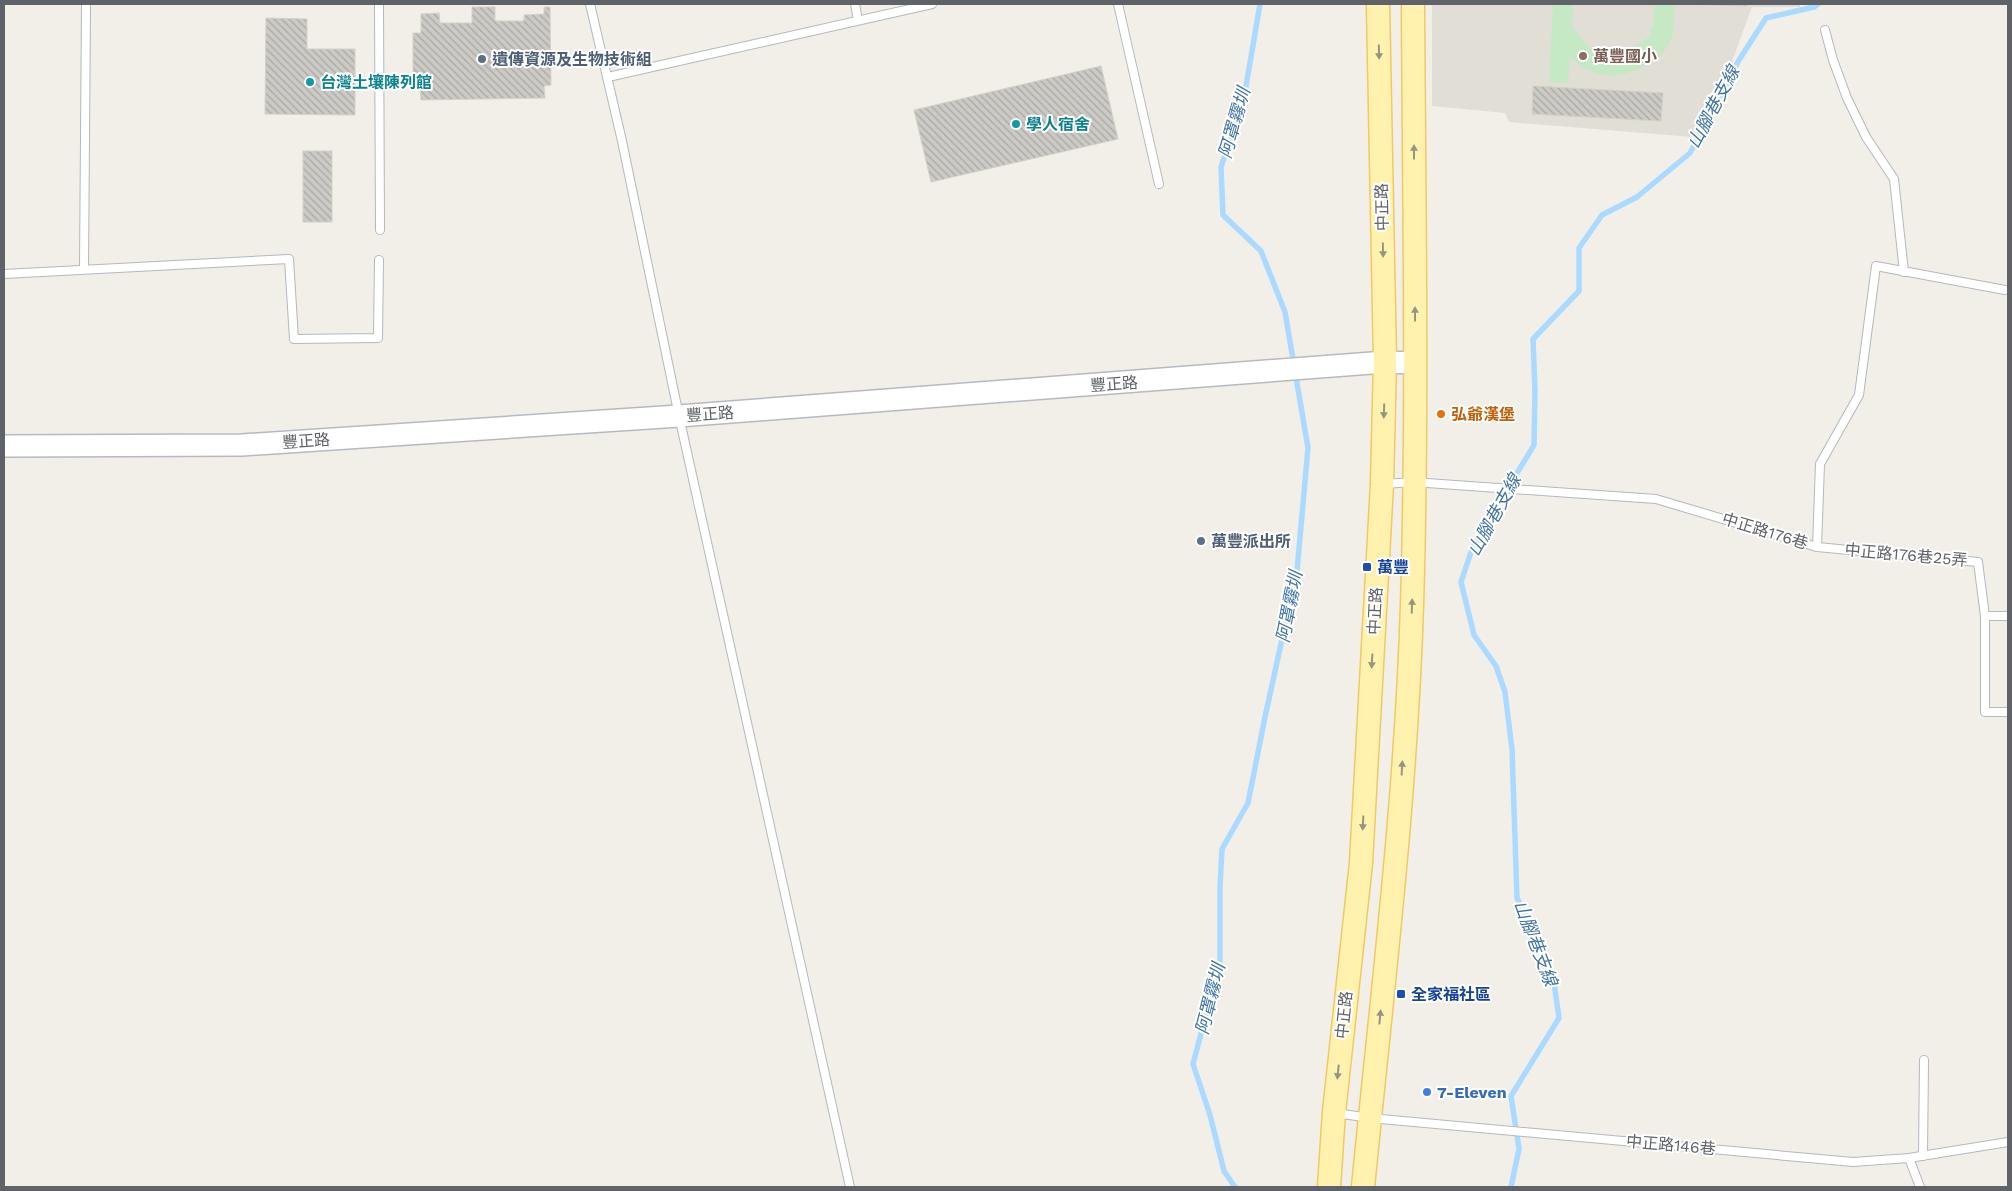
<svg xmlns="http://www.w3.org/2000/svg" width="2012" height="1191" font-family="'Work Sans','Noto Sans TC',sans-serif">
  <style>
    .education { fill: #e1ded6 }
    .green { fill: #c5e8c5 }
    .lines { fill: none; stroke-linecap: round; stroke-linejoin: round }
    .stream { stroke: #aadaff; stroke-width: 5.5 }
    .building { fill: url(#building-back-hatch); stroke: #d6d1c6 }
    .lane-casing { stroke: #b5b8bc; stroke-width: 10 }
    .secondary-casing { stroke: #b6babf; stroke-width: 24 }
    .primary-casing { stroke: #f2c960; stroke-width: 25 }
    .lane { stroke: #fff; stroke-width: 8 }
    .secondary { stroke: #fff; stroke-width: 21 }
    .primary { stroke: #fff2af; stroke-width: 22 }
    .oneway { fill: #979581 }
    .education-dot { fill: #8d6e63; stroke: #fff; stroke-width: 2 }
    .service-dot { fill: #5c6f8a; stroke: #fff; stroke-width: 2 }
    .culture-dot { fill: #0f9aa8; stroke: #fff; stroke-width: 2 }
    .food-dot { fill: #e8710a; stroke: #fff; stroke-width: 2 }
    .transit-dot { fill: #1a4fb4; stroke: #fff; stroke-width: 2 }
    .shop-dot { fill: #3f7fe0; stroke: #fff; stroke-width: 2 }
    .labels { text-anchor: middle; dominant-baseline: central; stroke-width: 4; stroke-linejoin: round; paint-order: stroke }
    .education-label { font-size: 16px; font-weight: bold; fill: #785e54; stroke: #fff; text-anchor: start }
    .service-label { font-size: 16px; font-weight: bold; fill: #4e5e75; stroke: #fff; text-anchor: start }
    .culture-label { font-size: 16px; font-weight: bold; fill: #0d838f; stroke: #fff; text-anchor: start }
    .street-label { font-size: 16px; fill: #5f6368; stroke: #fff }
    .food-label { font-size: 16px; font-weight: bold; fill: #c56008; stroke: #fff; text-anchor: start }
    .transit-label { font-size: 16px; font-weight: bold; fill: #164399; stroke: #fff; text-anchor: start }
    .shop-label { font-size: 16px; font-weight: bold; fill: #366cbe; stroke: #fff; text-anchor: start }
    .water-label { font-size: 18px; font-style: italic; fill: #4174aa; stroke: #fff }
  </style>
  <defs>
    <pattern id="building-back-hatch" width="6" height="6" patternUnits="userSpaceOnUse" patternTransform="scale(1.25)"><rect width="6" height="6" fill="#cccac5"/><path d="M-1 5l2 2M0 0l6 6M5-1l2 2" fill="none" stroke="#a9a8a4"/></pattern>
  </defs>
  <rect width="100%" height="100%" fill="#f1efe8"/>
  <path class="education" d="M 1432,4 L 1800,4 L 1800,7 L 1752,7 L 1704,138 L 1509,122 L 1505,113 L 1432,106 Z"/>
  <path class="green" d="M 1553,4 L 1573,4 L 1572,26 C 1577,32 1581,39 1587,45 C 1605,63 1632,49 1649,37 L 1653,24 L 1655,4 L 1675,4 C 1674,16 1675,30 1670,42 C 1666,51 1656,60 1648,64 C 1619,81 1595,80 1570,57 L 1568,84 L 1549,82 Z"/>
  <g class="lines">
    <g class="stream">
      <path d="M 1235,1187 L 1224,1171 L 1210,1115 L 1193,1064 L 1220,961 L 1220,887 L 1222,849 L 1248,803 L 1265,717 L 1297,571 L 1308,448 L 1285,312 L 1261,251 L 1223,215 L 1221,167 L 1244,98 L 1260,4"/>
      <path d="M 1511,1187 L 1519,1149 L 1511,1096 L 1559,1018 L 1554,983 L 1544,953 L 1517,898 L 1512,749 L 1505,692 L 1496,666 L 1474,635 L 1461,582 L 1473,546 L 1534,445 L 1535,391 L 1533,339 L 1579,291 L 1579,248 L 1602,215 L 1637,197 L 1690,153 L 1739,60 L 1766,18 L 1814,7 L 1818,4"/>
    </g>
  </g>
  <g class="building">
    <path d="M 1685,4 L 1747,4 L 1747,6 Z"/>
    <path d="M 472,7 L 495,7 L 495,21 L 524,21 L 524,15 L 544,14 L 544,7 L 550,7 L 551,85 L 544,86 L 545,98 L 421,100 L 420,87 L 413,87 L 413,33 L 421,33 L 421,14 L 439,13 L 440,23 L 472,23 Z"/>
    <path d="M 266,18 L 307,19 L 307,49 L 355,49 L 355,115 L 265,114 Z"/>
    <path d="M 1101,66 L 1118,139 L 931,182 L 914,110 Z"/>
    <path d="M 1533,86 L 1663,93 L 1661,121 L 1532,114 Z"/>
    <rect x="303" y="151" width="29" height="71"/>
  </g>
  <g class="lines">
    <defs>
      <g id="lane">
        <path d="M 379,4 L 380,230"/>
        <path d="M 590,4 L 622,141 L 679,416 L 850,1187"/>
        <path d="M 855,4 L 858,20"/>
        <path d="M 1118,4 L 1159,184"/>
        <path d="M 1825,30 L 1833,60 L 1847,98 L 1866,137 L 1894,179 L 1904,272"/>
        <path d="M 608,77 L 932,4"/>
        <path d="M 84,269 L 86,4"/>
        <path d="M 4,274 L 289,259 L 294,339 L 378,338 L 379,260"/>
        <path d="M 1384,484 L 1413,482 L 1656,499 L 1817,547 L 1820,464 L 1859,395 L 1876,266 L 2005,290"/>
        <path d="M 1817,547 L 1978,562 L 1985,616 L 2008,616"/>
        <path d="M 1985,616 L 1985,712 L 2008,712"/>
        <path d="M 1336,1113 L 1370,1118 L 1853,1162 L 1909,1158 L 2008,1142"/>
        <path d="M 1923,1156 L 1924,1060"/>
        <path d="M 1909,1158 L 1920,1187"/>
      </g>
      <path id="secondary" d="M 4,446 L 242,445 L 679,416 L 1385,362 L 1415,363"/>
      <g id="primary">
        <path d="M 1329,1187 L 1334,1112 L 1361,863 L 1382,484 L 1385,362 L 1378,4"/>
        <path d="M 1363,1187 C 1382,994 1406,800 1412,605 C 1418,405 1414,204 1413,4"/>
      </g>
    </defs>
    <use href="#lane" class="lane-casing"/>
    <use href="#secondary" class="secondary-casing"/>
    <use href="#primary" class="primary-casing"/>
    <use href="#lane" class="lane"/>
    <use href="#secondary" class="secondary"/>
    <use href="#primary" class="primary"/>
  </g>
  <defs><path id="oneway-solid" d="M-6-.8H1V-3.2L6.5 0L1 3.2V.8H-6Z" transform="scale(1.25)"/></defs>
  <g class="oneway">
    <use href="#oneway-solid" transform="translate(1379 52) rotate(89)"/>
    <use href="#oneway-solid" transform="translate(1414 152) rotate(-90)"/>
    <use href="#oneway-solid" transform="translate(1383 250) rotate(89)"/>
    <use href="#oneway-solid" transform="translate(1415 314) rotate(-90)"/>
    <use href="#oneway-solid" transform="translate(1384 411) rotate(92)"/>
    <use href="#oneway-solid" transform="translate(1412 606) rotate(-88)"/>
    <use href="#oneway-solid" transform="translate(1372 661) rotate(93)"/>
    <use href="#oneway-solid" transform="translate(1402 768) rotate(-87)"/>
    <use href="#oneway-solid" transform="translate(1363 823) rotate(93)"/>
    <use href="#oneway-solid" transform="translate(1380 1017) rotate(-85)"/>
    <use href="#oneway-solid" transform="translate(1338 1072) rotate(96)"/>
  </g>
  <circle class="education-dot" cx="1583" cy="56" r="5"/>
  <g class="service-dot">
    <circle cx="482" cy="59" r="5"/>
    <circle cx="1201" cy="541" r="5"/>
  </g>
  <g class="culture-dot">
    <circle cx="310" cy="82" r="5"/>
    <circle cx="1016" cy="124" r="5"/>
  </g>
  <circle class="food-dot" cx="1441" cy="414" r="5"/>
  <g class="transit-dot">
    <rect x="1362" y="562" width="10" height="10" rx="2.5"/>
    <rect x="1396" y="989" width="10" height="10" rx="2.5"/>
  </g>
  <circle class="shop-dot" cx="1427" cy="1092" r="5"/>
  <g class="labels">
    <g class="education-label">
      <text x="1593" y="56">萬豐國小</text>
    </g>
    <g class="service-label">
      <text x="492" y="59">遺傳資源及生物技術組</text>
      <text x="1211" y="541">萬豐派出所</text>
    </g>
    <g class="culture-label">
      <text x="320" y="82">台灣土壤陳列館</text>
      <text x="1026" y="124">學人宿舍</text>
    </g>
    <g class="street-label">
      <text transform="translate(1382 207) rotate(-91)">中正路</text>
      <text transform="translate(1114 384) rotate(-4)">豐正路</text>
      <text transform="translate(710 414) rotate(-4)">豐正路</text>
      <text transform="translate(306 441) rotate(-4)">豐正路</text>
      <text transform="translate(1765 531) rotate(17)">中正路176巷</text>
      <text transform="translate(1906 555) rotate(5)">中正路176巷25弄</text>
      <text transform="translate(1375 611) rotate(-87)">中正路</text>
      <text transform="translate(1344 1015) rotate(-84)">中正路</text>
      <text transform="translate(1671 1145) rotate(5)">中正路146巷</text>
    </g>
    <g class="food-label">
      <text x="1451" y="414">弘爺漢堡</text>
    </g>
    <g class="transit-label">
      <text x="1377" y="567">萬豐</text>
      <text x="1411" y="994">全家福社區</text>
    </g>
    <g class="shop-label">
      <text x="1437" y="1092">7-Eleven</text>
    </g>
    <g class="water-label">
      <text transform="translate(1713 107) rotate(-62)">山腳巷支線</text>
      <text transform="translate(1234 123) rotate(-74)">阿罩霧圳</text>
      <text transform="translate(1494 515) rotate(-61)">山腳巷支線</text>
      <text transform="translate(1289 607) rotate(-79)">阿罩霧圳</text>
      <text transform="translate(1536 943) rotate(69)">山腳巷支線</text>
      <text transform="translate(1210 999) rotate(-76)">阿罩霧圳</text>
    </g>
  </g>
  <rect width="2012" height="1191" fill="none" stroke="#5f6368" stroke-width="10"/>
</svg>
